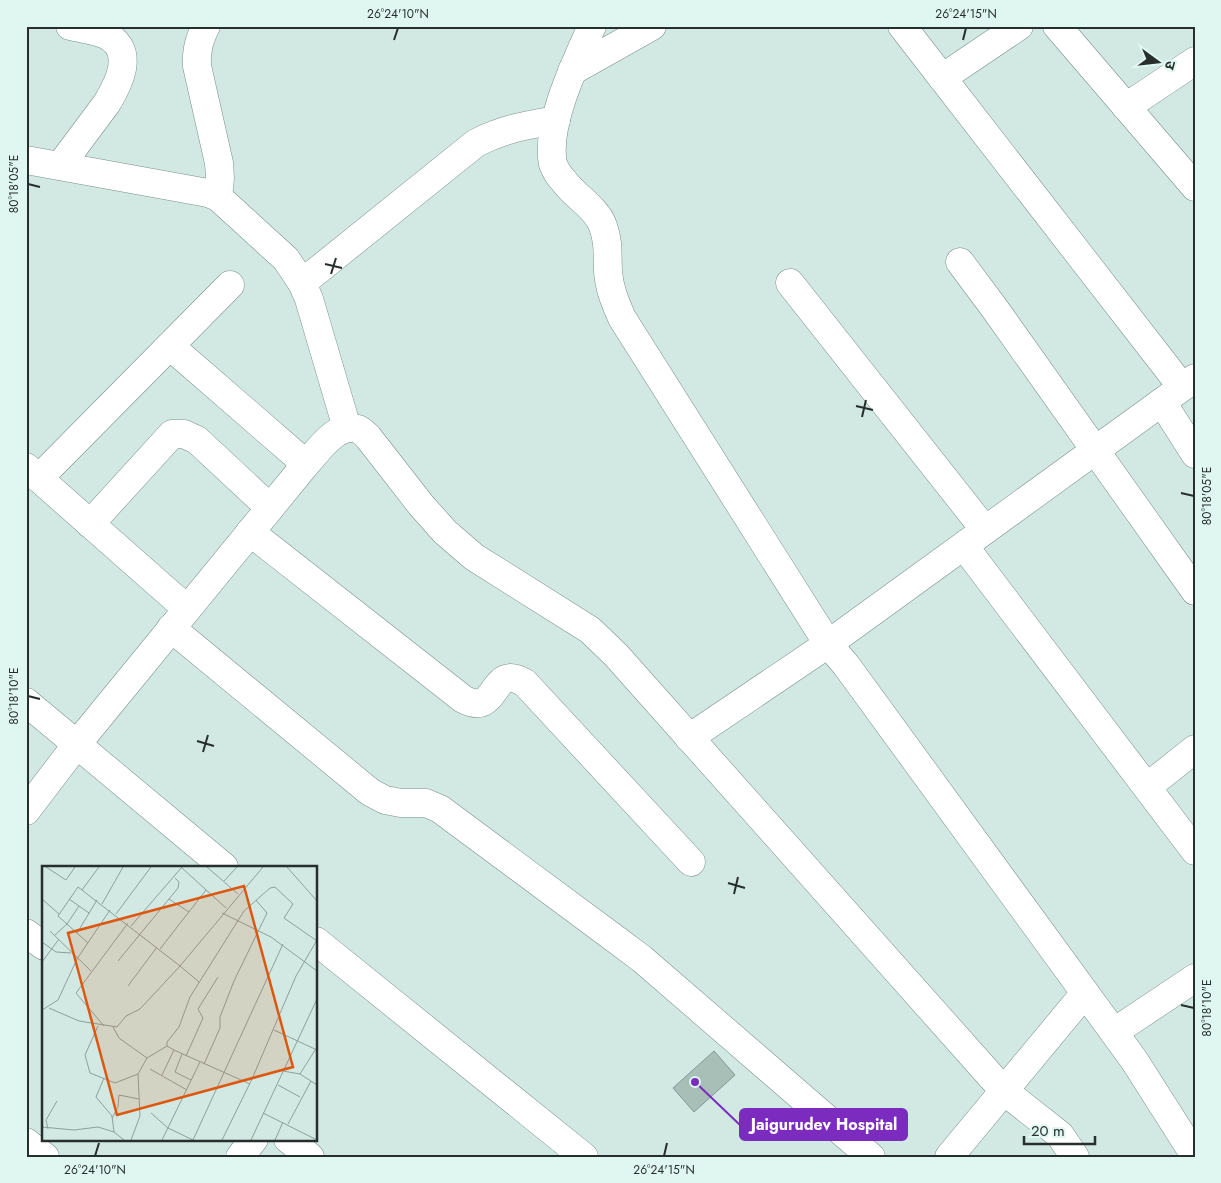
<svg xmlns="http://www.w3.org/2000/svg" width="1221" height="1183" font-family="Jost,'Noto Sans Devanagari',sans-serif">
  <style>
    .building { fill: #a8bfb8; stroke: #829892 }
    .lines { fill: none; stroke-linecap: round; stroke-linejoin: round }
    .minor-casing { stroke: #7a908a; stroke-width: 29 }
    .minor { stroke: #fff; stroke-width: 28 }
    .ticks { fill: none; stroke: #262f2c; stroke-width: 2 }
    .inset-road { fill: none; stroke: #8d9f9a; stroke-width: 1 }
    .view { fill: #de570e; fill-opacity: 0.15; stroke: #de570e; stroke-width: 2.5 }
    .inset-edge { fill: none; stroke: #262f2c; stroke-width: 2.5 }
    .leader { fill: none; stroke: #7b2cbf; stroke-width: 2 }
    .callout-dot { fill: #7b2cbf; stroke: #dff7f0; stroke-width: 2 }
    .callout { fill: #7b2cbf; stroke: #7b2cbf; stroke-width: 2 }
    .callout-label { font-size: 16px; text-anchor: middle; font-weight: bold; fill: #fff }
    .neatline { fill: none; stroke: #262f2c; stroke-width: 2 }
    .ticks-label { font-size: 12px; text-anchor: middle; fill: #262f2c }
  </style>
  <rect width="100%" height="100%" fill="#d2e9e3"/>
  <path class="building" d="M 714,1051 L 735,1075 L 694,1112 L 673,1088 Z"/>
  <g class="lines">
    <defs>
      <g id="minor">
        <path d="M 206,26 C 199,40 196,51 197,66 L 219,163 L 220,178 L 218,197"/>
        <path d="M 592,26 C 576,62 545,125 553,164 C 555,169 559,176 563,180 C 574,196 596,207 603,226 C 609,244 607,252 608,271 C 609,288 615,302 622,318 L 828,644 L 689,738"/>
        <path d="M 902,26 L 1182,387"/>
        <path d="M 1057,26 L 1195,187"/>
        <path d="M 572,71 L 652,26"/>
        <path d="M 942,78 L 1019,26"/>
        <path d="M 1126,107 L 1195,61"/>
        <path d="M 26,160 L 208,193 L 218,197 L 286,259 L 302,283 L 309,299 L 347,428"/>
        <path d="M 60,166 L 107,103 C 119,83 135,52 108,36 C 97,30 82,29 70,26"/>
        <path d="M 960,262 L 995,309 L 1195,591"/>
        <path d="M 302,283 L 476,143 C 503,129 527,125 556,120"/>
        <path d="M 790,283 L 985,530"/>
        <path d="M 170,346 L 306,464"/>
        <path d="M 1195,378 L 828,644 L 846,665 L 1134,1060 L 1195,1156"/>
        <path d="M 1162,402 L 1195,454"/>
        <path d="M 26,467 L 187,609"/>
        <path d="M 39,478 L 230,285"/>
        <path d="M 90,524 L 172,434 L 184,434 L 197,440 L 270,508"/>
        <path d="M 250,532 L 463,699 C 500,719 489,661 525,683 L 691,862"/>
        <path d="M 964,546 L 1195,851"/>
        <path d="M 171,628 L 370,792 L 385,800 L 401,803 L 426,803 L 440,809 L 618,941 L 642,959 L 871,1157"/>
        <path d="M 26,702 L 224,867"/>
        <path d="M 1147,787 L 1195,749"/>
        <path d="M 26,811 L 77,744 L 306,464 C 318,451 337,422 358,429 C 361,430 365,434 368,437 L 421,505 L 445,532 L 474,557 L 590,630 L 616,655 L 1004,1091 L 1060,1135 L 1075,1157"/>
        <path d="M 26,933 L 44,946"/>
        <path d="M 316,941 L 584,1157"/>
        <path d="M 1114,1032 L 1195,978"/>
        <path d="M 288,1139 L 310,1157"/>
        <path d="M 26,1142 L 45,1157"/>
        <path d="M 240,1157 L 254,1139"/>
        <path d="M 949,1157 L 1085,993"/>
      </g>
    </defs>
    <use href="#minor" class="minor-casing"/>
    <use href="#minor" class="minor"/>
  </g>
  <path class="ticks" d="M 394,40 L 398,28M 963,40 L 966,28M 28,184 L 40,187M 325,264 L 342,268M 331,274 L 336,258M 856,406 L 873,410M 862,417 L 866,400M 1181,493 L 1194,496M 28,696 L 40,699M 197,741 L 214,746M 203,752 L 208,735M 728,883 L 745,888M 734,894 L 738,877M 1181,1005 L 1194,1008M 95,1156 L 99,1143M 664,1156 L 667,1143"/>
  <g transform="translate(42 866)">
    <rect width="275" height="275" fill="#d2e9e3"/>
    <path class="inset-road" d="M 4,1 L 24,14 L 33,1M 165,1 L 196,28M 245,1 L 275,35M 140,2 L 184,42M 182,15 L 195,1M 40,24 L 57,1M 0,33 L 17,48M 27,33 L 47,47M 127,33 L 147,46M 60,38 L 81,1M 180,47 L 229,71 L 275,105M 74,48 L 109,1M 89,60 L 140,1M 8,65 L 49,105M 35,67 L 55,34M 13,69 L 25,58 L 37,40M 0,76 L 14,86 L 29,87M 46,77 L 16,50 L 36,21 L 138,100 L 221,1M 118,83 L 164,24M 76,95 L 136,22 L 137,16 L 133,12M 0,96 L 17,73M 86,120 L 115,81M 7,142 L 37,155 L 75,161 L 84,150 L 98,143 L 138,100 L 157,116M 0,144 L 16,134 L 35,93 L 68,44M 56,160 L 43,189 L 48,207 L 73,217 L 96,208M 62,160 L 34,127 L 86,57M 71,161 L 77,172 L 105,192M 232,164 L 275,184M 140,188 L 133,206 L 149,214M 144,190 L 161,152 L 156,143 L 176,111M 162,198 L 178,162 L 178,151 L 192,115 L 225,47 L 214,34M 108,203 L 145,224M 241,205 L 258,208 L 275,219M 258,208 L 275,181M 120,209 L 132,184M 62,212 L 54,231 L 70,250 L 72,266M 208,218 L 132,184 L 125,180 L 125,176 L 137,161 L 148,131 L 202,45 L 228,22 L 233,21 L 251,38 L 242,52 L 275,75M 236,219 L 258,231M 109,247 L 126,262 L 151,274M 221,247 L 275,274M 70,252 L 76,241 L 77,229 L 97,233M 246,258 L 269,215M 0,261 L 32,264 L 56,261 L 72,266 L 82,274M 6,263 L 4,254 L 15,235M 89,274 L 98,250 L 96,208 L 105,192 L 125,180M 120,274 L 158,196M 151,274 L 241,78M 180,274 L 210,213 L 254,110 L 275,74M 209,274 L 275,133M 233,274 L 241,256"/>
    <path class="view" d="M 202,20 L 251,201 L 75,249 L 26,67 Z"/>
    <rect width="275" height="275" class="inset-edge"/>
  </g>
  <path class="leader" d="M695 1082L740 1125"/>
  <circle class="callout-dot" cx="695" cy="1082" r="5"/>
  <rect class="callout" x="740" y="1109" width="167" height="31" rx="5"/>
  <g class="callout-label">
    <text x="824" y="1130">Jaigurudev Hospital</text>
  </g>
  <rect width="1221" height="1183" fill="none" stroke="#dff7f0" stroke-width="55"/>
  <g transform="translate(1158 62) rotate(105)" stroke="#dff7f0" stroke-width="4" paint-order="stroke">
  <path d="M0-4L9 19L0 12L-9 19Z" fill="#262f2c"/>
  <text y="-8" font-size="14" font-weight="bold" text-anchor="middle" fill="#262f2c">उ</text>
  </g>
  <path d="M1024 1136v8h71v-8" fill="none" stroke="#262f2c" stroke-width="2.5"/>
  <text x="1031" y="1136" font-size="15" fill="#262f2c" stroke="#dff7f0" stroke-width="4" paint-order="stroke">20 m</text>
  <rect x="28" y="28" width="1166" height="1128" class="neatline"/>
  <g class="ticks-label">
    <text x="398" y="18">26°24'10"N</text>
    <text x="966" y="18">26°24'15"N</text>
    <text transform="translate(14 184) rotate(-90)" y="4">80°18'05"E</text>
    <text transform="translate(1207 496) rotate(-90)" y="4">80°18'05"E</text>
    <text transform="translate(14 696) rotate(-90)" y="4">80°18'10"E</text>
    <text transform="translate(1207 1008) rotate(-90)" y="4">80°18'10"E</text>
    <text x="95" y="1174">26°24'10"N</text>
    <text x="664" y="1174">26°24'15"N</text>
  </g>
</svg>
